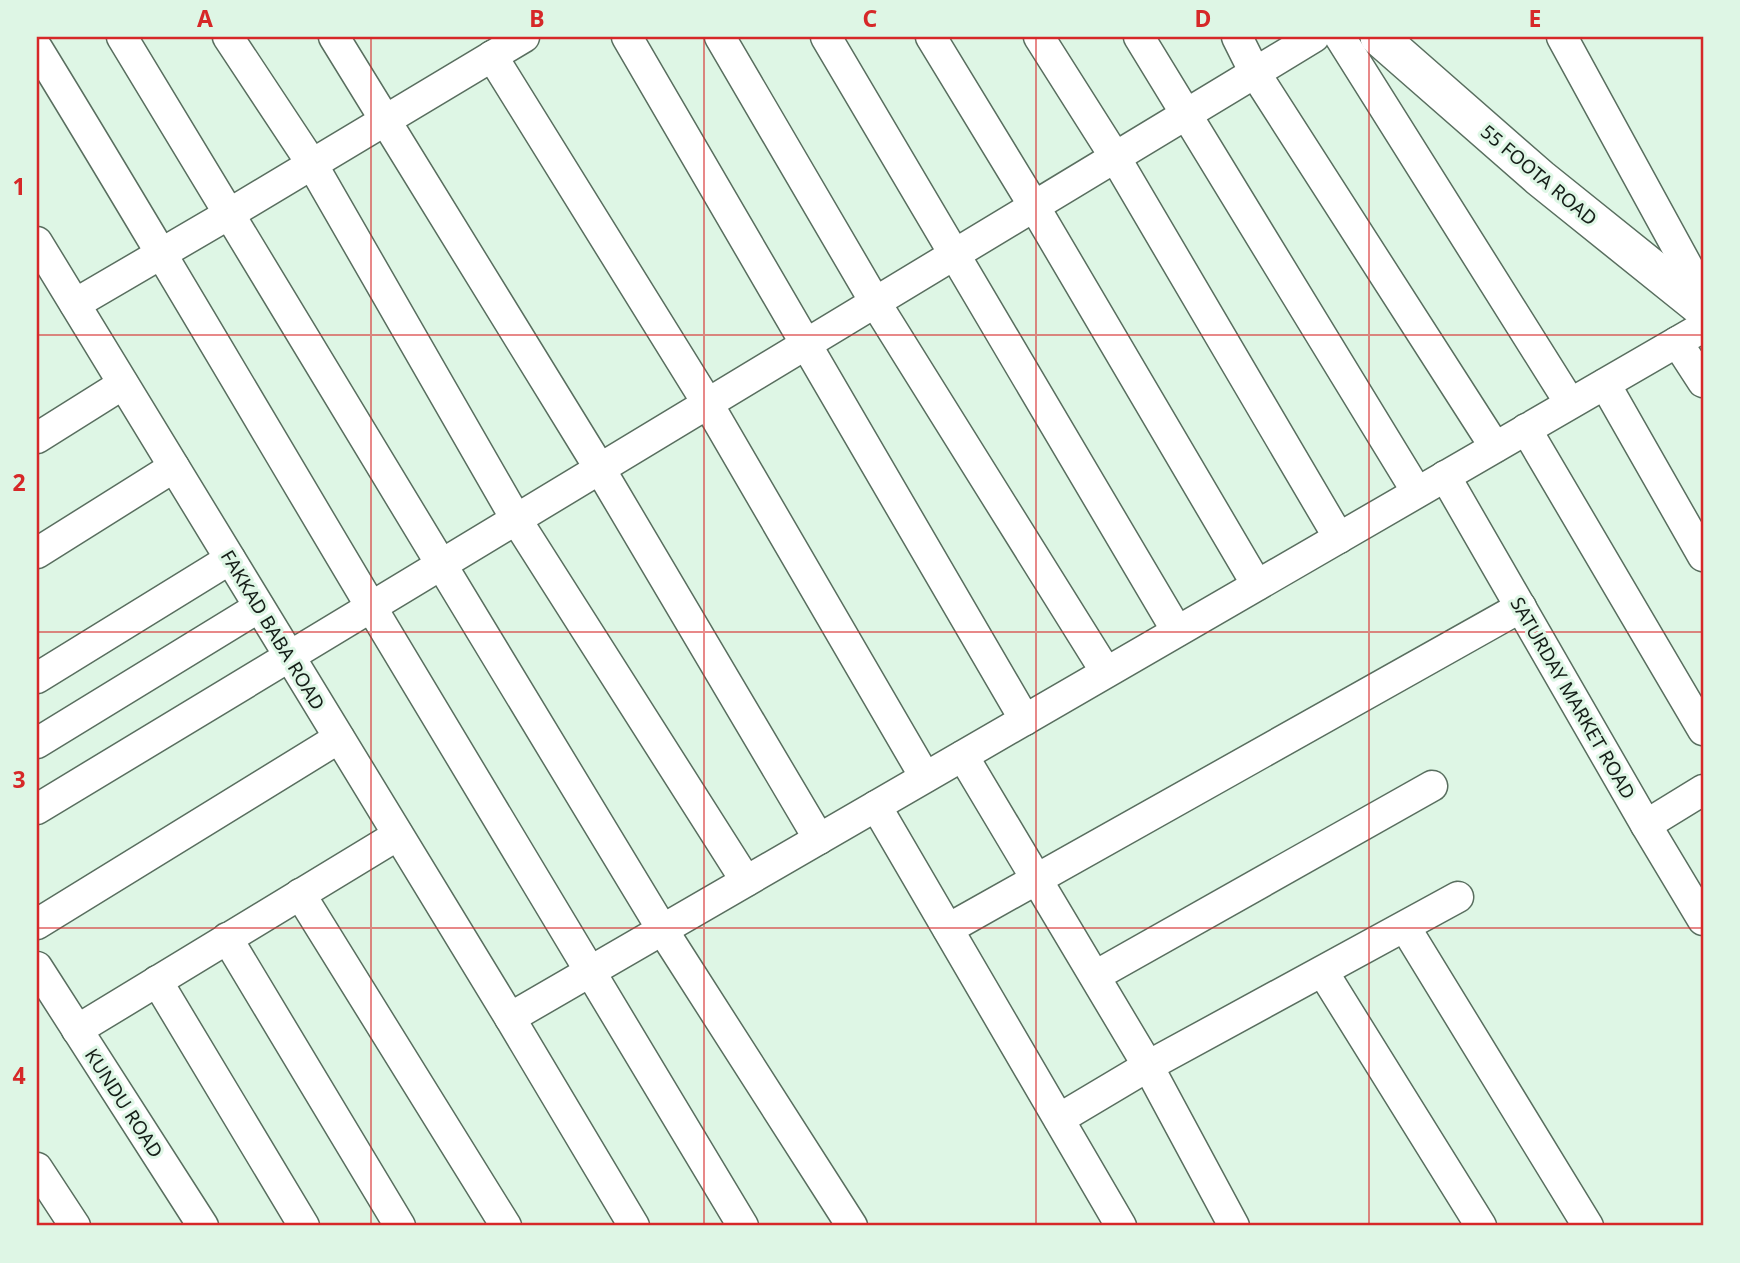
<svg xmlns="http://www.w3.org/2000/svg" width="1740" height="1263" font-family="'Noto Sans',sans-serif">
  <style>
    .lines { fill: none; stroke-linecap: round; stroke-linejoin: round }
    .minor-casing { stroke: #596e5f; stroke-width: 33 }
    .tertiary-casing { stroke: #596e5f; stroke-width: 40 }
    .minor { stroke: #fff; stroke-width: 30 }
    .tertiary { stroke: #fff; stroke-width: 37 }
    .grid { fill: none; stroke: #d62828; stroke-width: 2; stroke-opacity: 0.55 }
    .labels { text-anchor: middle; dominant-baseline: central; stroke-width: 6; stroke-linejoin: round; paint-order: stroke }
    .street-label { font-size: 19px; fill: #151e18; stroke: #def6e5 }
    .neatline { fill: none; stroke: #d62828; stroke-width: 2.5 }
    .grid-label { font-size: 23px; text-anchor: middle; font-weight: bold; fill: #d62828 }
  </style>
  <rect width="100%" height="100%" fill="#def6e5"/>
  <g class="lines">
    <defs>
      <g id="minor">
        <path d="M 122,37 L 662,929 L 852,1226"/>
        <path d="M 228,37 L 312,164 L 516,519 L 746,881"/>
        <path d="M 334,37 L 600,469 L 819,839"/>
        <path d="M 627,37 L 1025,720"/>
        <path d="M 720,37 L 875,302 L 1106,672"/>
        <path d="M 826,37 L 1177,631"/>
        <path d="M 931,37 L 1034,206 L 1257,585"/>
        <path d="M 1039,37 L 1115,157 L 1339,538"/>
        <path d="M 1139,37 L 1417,492"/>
        <path d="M 1237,37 L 1255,73 L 1495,447"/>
        <path d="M 1340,37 L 1570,403"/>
        <path d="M 1562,37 L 1703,295"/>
        <path d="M 37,48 C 150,232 259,419 370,605 C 494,812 620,1018 743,1226"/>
        <path d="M 492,56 L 708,404 L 925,777"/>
        <path d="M 37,242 L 510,1018 L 634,1226"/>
        <path d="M 75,304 L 229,214 L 524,37"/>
        <path d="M 1677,342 L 1703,382"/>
        <path d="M 1605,384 L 1703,556"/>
        <path d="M 1526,429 L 1703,730"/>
        <path d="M 37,438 L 123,384"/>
        <path d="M 1445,476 L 1646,825 L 1703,920"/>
        <path d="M 37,553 L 174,467"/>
        <path d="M 37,678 L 230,559"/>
        <path d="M 37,743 L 259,607"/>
        <path d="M 963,756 L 1148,1066 L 1234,1226"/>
        <path d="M 876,806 L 1121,1226"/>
        <path d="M 37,809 L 1314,37"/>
        <path d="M 1646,825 L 1703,790"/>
        <path d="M 300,894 L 506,1226"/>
        <path d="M 37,924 L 339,738"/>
        <path d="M 1405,927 L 1588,1226"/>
        <path d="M 948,929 L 1521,607"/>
        <path d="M 227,938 L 400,1226"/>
        <path d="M 37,967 L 203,1226"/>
        <path d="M 1323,972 L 1481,1226"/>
        <path d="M 1095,976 L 1432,786"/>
        <path d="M 157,981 L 304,1226"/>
        <path d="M 510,1018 L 1703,327"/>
        <path d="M 77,1030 L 398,835"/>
        <path d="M 1059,1119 L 1148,1066 L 1458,897"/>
        <path d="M 37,1168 L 75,1226"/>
      </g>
      <path id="tertiary" d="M 1379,37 L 1540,178 L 1703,309"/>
    </defs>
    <use href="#minor" class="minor-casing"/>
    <use href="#tertiary" class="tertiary-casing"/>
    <use href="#minor" class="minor"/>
    <use href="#tertiary" class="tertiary"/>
  </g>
  <path class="grid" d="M 371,37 L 371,1226M 704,37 L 704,1226M 1036,37 L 1036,1226M 1369,37 L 1369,1226M 37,335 L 1703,335M 37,632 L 1703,632M 37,928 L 1703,928"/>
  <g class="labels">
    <g class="street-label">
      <text transform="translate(1539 175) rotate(40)">55 FOOTA ROAD</text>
      <text transform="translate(273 630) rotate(59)">FAKKAD BABA ROAD</text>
      <text transform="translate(1573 698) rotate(60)">SATURDAY MARKET ROAD</text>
      <text transform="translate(124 1103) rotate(57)">KUNDU ROAD</text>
    </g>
  </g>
  <rect width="1740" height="1263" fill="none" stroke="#def6e5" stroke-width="77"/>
  <rect x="38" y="38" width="1664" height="1186" class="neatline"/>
  <g class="grid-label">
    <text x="205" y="27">A</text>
    <text x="537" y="27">B</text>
    <text x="870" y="27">C</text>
    <text x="1203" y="27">D</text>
    <text x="1535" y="27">E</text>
    <text x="19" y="195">1</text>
    <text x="19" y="491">2</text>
    <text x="19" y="788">3</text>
    <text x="19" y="1084">4</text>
  </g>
</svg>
